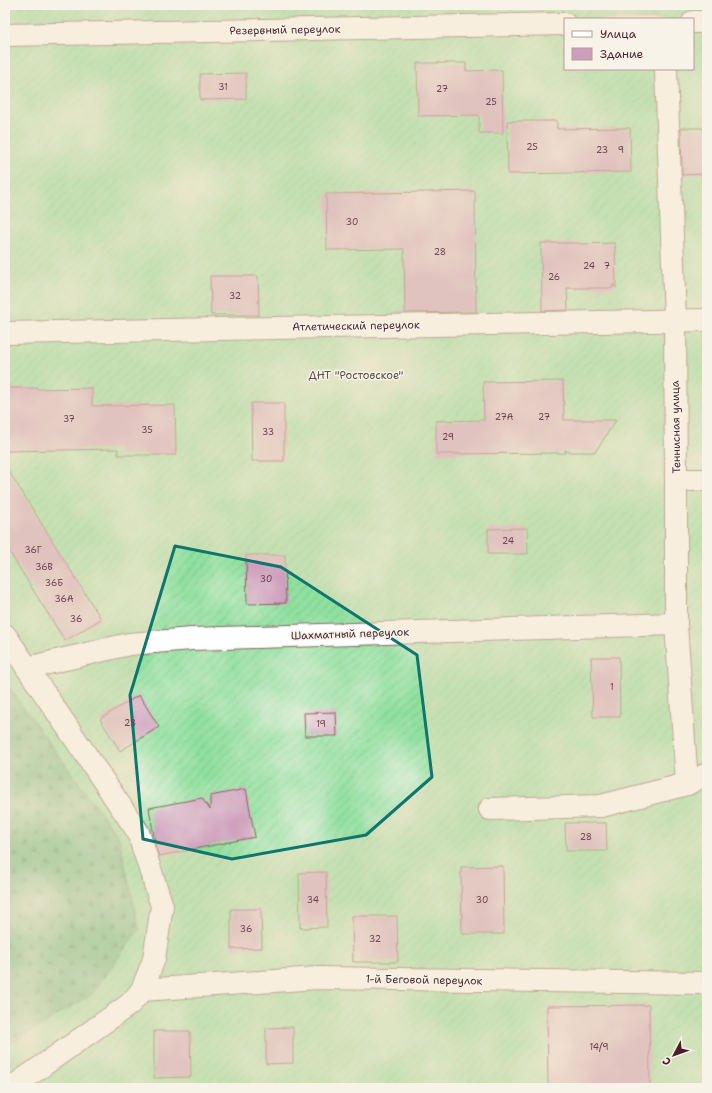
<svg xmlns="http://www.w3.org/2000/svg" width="712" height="1093" font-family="'Shantell Sans',sans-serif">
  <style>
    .forest { fill: url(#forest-firs); stroke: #5f6e58 }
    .garden { fill: url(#garden-furrows); stroke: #6d8065; fill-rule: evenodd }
    .building { fill: #cd9ebb }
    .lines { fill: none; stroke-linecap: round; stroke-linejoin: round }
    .street-casing { stroke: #846360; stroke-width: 24 }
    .street { stroke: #fff; stroke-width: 22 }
    .marked { fill: none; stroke: #0f766e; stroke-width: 3; stroke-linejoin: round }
    .labels { text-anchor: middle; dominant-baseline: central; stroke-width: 3; stroke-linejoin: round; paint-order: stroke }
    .number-label { font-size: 9px; fill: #6b3f4f }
    .street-label { font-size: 11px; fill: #4a1f2b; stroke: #f7f3e8 }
    .park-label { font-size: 11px; fill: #5c4f48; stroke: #f7f3e8 }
  </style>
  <defs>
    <pattern id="forest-firs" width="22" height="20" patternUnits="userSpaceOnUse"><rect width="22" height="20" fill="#74be86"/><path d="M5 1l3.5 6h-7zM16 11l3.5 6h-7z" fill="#619a6e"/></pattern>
    <pattern id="garden-furrows" width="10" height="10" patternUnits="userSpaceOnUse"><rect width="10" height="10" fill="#90e09f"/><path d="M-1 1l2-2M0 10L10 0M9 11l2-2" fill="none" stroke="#7ec089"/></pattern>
  </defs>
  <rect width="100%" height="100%" fill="#f7f3e8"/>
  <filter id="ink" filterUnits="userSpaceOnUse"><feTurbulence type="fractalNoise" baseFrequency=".025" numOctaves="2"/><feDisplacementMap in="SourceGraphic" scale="8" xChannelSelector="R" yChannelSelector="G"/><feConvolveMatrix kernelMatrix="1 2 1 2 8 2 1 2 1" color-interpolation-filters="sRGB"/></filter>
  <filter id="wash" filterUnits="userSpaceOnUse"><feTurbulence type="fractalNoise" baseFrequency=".012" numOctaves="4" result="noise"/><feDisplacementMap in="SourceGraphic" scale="16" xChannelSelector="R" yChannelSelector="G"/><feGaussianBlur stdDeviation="0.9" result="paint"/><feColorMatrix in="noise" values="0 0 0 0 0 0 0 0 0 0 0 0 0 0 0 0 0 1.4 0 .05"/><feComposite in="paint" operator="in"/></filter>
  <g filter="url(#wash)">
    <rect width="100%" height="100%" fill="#f0e0c1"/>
    <path class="forest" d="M 5,682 L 119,838 L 139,929 L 92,994 L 5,1047 Z"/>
    <path class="garden" d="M 5,5 L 707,5 L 707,1088 L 5,1088 L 5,1047 L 92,994 L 139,929 L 119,838 L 5,682 ZM 565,19 L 693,19 L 693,69 L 565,69 Z"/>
    <g id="blocks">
      <g class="building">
        <path d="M 417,63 L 466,63 L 466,71 L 502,70 L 503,133 L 479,133 L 479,115 L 418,116 Z"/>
        <path d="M 246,73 L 246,99 L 200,100 L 200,74 Z"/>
        <path d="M 507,121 L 557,121 L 557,129 L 630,128 L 631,172 L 508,174 Z"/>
        <path d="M 681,128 L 707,128 L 707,174 L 682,175 Z"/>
        <path d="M 475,191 L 476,312 L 405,313 L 404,249 L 327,250 L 326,194 Z"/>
        <path d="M 541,243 L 579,243 L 580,244 L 615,243 L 616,288 L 613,284 L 613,288 L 567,288 L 568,310 L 542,311 Z"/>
        <path d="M 210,276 L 258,276 L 259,315 L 211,315 Z"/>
        <path d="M 563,381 L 564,420 L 616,420 L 595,452 L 569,452 L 565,450 L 566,453 L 436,454 L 436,421 L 484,420 L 483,382 Z"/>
        <path d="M 5,388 L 37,388 L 37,389 L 92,388 L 92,406 L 175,405 L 176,455 L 118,455 L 118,449 L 5,451 Z"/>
        <path d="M 251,403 L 284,403 L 284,461 L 252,461 Z"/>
        <path d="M 5,465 L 101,619 L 65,641 L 5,545 Z"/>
        <path d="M 527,528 L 528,554 L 488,554 L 488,529 Z"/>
        <path d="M 246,555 L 285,555 L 286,603 L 247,604 Z"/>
        <path d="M 591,657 L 619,657 L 620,717 L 593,717 Z"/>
        <path d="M 139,695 L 159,727 L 120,751 L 100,719 Z"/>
        <path d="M 336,712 L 337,736 L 305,736 L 304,713 Z"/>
        <path d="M 246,789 L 255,837 L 159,856 L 156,848 L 149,808 L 202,798 L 210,810 L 210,796 Z"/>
        <path d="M 565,823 L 606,823 L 607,851 L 566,851 Z"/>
        <path d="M 503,866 L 504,934 L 462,934 L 461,867 Z"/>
        <path d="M 326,872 L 327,927 L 300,928 L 299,873 Z"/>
        <path d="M 231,909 L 261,909 L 262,948 L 231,949 Z"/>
        <path d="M 352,916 L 397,916 L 398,962 L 353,962 Z"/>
        <path d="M 649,1005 L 650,1088 L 548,1088 L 547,1006 Z"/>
        <path d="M 293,1027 L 293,1063 L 266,1064 L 266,1028 Z"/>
        <path d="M 154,1031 L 190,1031 L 191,1077 L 154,1078 Z"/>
      </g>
    </g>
  </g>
  <g filter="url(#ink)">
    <use href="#blocks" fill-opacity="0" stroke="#846360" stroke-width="1"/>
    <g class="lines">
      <defs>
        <g id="street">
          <path d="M 693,22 L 707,22"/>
          <path d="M 5,35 L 565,24"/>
          <path d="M 666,69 L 675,320 L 676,480 L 676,624 L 687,784"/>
          <path d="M 5,333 L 707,320"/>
          <path d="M 676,480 L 707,480"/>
          <path d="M 5,635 L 138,832 L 162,906 L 154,959 L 142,990 L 130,1004 L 11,1088"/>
          <path d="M 27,668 L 129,644 L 192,639 L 676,624"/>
          <path d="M 490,809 L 601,806 L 687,784 L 707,774"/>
          <path d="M 142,990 L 317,978 L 707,983"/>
        </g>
      </defs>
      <use href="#street" class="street-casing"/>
      <use href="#street" class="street"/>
    </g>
  </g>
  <path d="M0 0H712V1093H0ZM 175,546 L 281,567 L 417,655 L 432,777 L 366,835 L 232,859 L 143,839 L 130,695 Z" fill="#f0e0c1" fill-opacity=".55" fill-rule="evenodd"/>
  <path class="marked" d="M 175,546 L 281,567 L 417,655 L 432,777 L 366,835 L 232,859 L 143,839 L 130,695 Z"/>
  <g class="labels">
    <g class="number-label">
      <text x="223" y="87">31</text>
      <text x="442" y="89">27</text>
      <text x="491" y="102">25</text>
      <text x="532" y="147">25</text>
      <text x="602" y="150">23</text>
      <text x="621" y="150">9</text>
      <text x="352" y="222">30</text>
      <text x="440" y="252">28</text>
      <text x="589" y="266">24</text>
      <text x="607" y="266">7</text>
      <text x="554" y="277">26</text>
      <text x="235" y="296">32</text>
      <text x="504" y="417">27А</text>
      <text x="544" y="417">27</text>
      <text x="69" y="419">37</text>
      <text x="147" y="430">35</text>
      <text x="268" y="432">33</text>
      <text x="448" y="437">29</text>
      <text x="508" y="541">24</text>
      <text x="33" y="550">36Г</text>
      <text x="44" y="567">36В</text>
      <text x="266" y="579">30</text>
      <text x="54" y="583">36Б</text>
      <text x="64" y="599">36А</text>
      <text x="76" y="619">36</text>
      <text x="612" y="687">1</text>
      <text x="130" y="723">23</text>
      <text x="321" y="724">19</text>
      <text x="586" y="837">28</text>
      <text x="313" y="900">34</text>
      <text x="482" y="900">30</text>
      <text x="246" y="929">36</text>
      <text x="375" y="939">32</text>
      <text x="599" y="1047">14/9</text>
    </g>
    <g class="street-label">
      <text transform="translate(285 30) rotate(-1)">Резервный переулок</text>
      <text transform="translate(356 326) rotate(-1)">Атлетический переулок</text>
      <text transform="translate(676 427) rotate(-91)">Теннисная улица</text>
      <text transform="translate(350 634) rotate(-2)">Шахматный переулок</text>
      <text transform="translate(424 980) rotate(1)">1-й Беговой переулок</text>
    </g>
    <g class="park-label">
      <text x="356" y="375">ДНТ "Ростовское"</text>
    </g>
  </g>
  <rect width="712" height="1093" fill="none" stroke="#f7f3e8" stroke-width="20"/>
  <rect x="564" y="18" width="130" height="52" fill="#f7f3e8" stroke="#b29e9c"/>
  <rect x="572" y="31" width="20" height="6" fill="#ffffff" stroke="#b29e9c"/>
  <text x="600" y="38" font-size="12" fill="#4a1f2b">Улица</text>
  <rect x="572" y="48" width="20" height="12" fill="#cd9ebb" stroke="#b29e9c"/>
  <text x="600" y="58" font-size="12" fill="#4a1f2b">Здание</text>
  <g transform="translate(674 1055) rotate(229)" stroke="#f7f3e8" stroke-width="3" paint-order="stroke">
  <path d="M0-3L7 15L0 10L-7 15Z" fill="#4a1f2b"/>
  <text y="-6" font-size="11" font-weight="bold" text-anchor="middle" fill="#4a1f2b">С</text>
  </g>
</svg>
